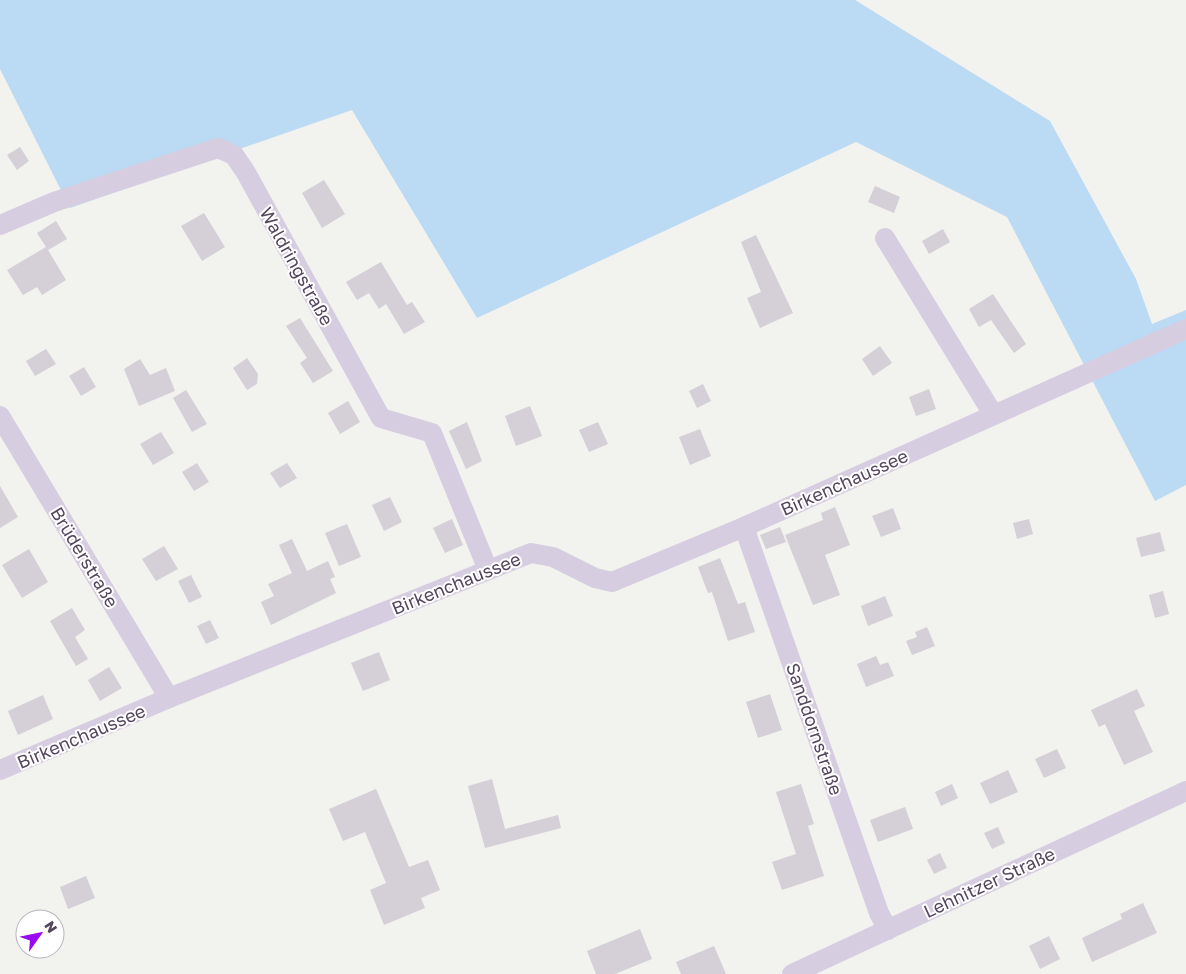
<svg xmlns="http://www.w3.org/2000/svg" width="1186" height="974" font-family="'Golos Text',sans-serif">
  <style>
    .green { fill: #bbdaf3 }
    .building { fill: #d5cfd7 }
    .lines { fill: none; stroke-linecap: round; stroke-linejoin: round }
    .minor { stroke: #d7cde0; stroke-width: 20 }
    .labels { text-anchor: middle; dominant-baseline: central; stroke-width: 4; stroke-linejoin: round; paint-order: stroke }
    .street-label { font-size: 18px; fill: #53465e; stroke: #fff }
  </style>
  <rect width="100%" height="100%" fill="#f2f2ef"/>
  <path class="green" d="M 0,0 L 855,0 L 1050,121 L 1136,279 L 1152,324 L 1186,310 L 1186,485 L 1155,501 L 1007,217 L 856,142 L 477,318 L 352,110 L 70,208 L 0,69 Z"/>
  <g class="building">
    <path d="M 20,147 L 29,161 L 17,170 L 7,155 Z"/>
    <path d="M 324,180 L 345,214 L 322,228 L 302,193 Z"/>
    <path d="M 875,186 L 900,197 L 894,213 L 868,202 Z"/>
    <path d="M 204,213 L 225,247 L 202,261 L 181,226 Z"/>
    <path d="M 56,221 L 67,239 L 48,250 L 66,280 L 42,295 L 37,287 L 23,295 L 7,270 L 46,247 L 37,233 Z"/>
    <path d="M 943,229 L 950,242 L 929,254 L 922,241 Z"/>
    <path d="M 756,235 L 793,313 L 760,328 L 747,298 L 761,292 L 741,242 Z"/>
    <path d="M 381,262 L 407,305 L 412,302 L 425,322 L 404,334 L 386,304 L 379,309 L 369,293 L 357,300 L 346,282 Z"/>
    <path d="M 993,294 L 1026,344 L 1014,353 L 991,320 L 979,327 L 969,309 Z"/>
    <path d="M 300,318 L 333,371 L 313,383 L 300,363 L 307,358 L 286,326 Z"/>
    <path d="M 880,346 L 892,363 L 873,376 L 862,359 Z"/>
    <path d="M 46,349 L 56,364 L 35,376 L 26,361 Z"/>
    <path d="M 247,358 L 258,374 L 257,384 L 247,390 L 233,368 Z"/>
    <path d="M 140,359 L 150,375 L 166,368 L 175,391 L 139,406 L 124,369 Z"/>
    <path d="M 84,367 L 96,387 L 81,396 L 69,376 Z"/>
    <path d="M 703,384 L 711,401 L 697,408 L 689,391 Z"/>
    <path d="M 929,389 L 936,409 L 916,416 L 909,397 Z"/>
    <path d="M 186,390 L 207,424 L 192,432 L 173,398 Z"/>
    <path d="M 348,401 L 360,422 L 340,434 L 328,413 Z"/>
    <path d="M 530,406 L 542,436 L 516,446 L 505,416 Z"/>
    <path d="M 467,422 L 482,461 L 466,469 L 449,431 Z"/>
    <path d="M 598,422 L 608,444 L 589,452 L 579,430 Z"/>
    <path d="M 700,429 L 711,456 L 690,465 L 679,437 Z"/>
    <path d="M 161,432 L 174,453 L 153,465 L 140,444 Z"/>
    <path d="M 197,463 L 209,482 L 194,491 L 182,472 Z"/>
    <path d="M 287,463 L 297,478 L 280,488 L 270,473 Z"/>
    <path d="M 0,486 L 18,517 L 0,528 Z"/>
    <path d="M 390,497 L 402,522 L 384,531 L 372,505 Z"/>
    <path d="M 835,507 L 850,545 L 825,555 L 840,595 L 813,605 L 785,535 L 823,520 L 821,513 Z"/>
    <path d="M 893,508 L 901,529 L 881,537 L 872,516 Z"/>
    <path d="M 452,519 L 463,545 L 445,553 L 433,528 Z"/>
    <path d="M 1029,519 L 1033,534 L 1017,539 L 1013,523 Z"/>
    <path d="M 347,524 L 361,557 L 339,566 L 325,533 Z"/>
    <path d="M 780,527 L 786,542 L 766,549 L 760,535 Z"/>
    <path d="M 1160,532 L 1165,551 L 1141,557 L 1136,538 Z"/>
    <path d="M 292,539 L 307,571 L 328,561 L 335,577 L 330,579 L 336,593 L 271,625 L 261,602 L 274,596 L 268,584 L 292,573 L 279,545 Z"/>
    <path d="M 164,546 L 178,569 L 156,581 L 142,559 Z"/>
    <path d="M 29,549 L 48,582 L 22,598 L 2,565 Z"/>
    <path d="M 720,558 L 738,604 L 745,602 L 755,632 L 728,641 L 712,592 L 708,593 L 698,567 Z"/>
    <path d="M 191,575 L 202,597 L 189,603 L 178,581 Z"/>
    <path d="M 1163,591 L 1169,614 L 1155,618 L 1149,595 Z"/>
    <path d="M 885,596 L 893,616 L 868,626 L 861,606 Z"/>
    <path d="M 72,608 L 85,630 L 75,637 L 88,659 L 76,666 L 50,621 Z"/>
    <path d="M 210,620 L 219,638 L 206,644 L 197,626 Z"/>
    <path d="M 927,627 L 935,646 L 912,655 L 906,641 L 917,637 L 915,632 Z"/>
    <path d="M 379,652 L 390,680 L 363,691 L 351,663 Z"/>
    <path d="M 876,656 L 880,665 L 888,662 L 894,676 L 866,687 L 857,664 Z"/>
    <path d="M 109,667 L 122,688 L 100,701 L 88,680 Z"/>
    <path d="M 1137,689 L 1145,706 L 1134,711 L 1153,752 L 1124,765 L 1105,724 L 1099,727 L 1091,710 Z"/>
    <path d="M 770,694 L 782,730 L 758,738 L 746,702 Z"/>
    <path d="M 43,695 L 53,719 L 18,735 L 8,711 Z"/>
    <path d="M 1057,749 L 1066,768 L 1044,778 L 1035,759 Z"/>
    <path d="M 1008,770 L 1018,792 L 990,804 L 980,783 Z"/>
    <path d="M 492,779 L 505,829 L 558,815 L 561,828 L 485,848 L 468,786 Z"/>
    <path d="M 801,784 L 814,824 L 808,826 L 824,876 L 782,890 L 772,862 L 796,854 L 776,792 Z"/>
    <path d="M 952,784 L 958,798 L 941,806 L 935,792 Z"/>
    <path d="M 376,789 L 409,867 L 428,860 L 440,890 L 421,898 L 425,908 L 384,925 L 370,890 L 386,883 L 365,832 L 343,841 L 329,809 Z"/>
    <path d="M 905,807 L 913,829 L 878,842 L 870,820 Z"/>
    <path d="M 998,827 L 1005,843 L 992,849 L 984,833 Z"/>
    <path d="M 940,853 L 947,868 L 934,874 L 927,860 Z"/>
    <path d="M 86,876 L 95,898 L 68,909 L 60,887 Z"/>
    <path d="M 1143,903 L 1157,933 L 1092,962 L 1082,938 L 1122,919 L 1120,914 Z"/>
    <path d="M 640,929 L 652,959 L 615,974 L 596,974 L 587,951 Z"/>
    <path d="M 1049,936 L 1060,959 L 1040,969 L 1029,946 Z"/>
    <path d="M 714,946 L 726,974 L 681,974 L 676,962 Z"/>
  </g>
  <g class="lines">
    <g class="minor">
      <path d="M 0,225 L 54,202 L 218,148 L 234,155 L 245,171 L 381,418 L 432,433 L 488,570"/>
      <path d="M 885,238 L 993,414"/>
      <path d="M 0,416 L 169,698"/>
      <path d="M 744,527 L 879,913 L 888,930"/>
      <path d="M 0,770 L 169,698 L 531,553 L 553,557 L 595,578 L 612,582 L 744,527 L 1186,329"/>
      <path d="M 792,974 L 1186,791"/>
    </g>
  </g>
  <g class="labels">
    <g class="street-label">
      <text transform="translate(297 266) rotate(61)">Waldringstraße</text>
      <text transform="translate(844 482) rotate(-24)">Birkenchaussee</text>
      <text transform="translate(85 557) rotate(59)">Brüderstraße</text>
      <text transform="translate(456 583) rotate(-22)">Birkenchaussee</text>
      <text transform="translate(815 729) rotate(71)">Sanddornstraße</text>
      <text transform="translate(81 736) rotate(-23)">Birkenchaussee</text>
      <text transform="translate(989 882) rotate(-25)">Lehnitzer Straße</text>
    </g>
  </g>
  <g transform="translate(40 934) rotate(57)"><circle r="24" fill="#ffffff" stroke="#bab5bf"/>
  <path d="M0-4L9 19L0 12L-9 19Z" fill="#990bf0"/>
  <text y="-8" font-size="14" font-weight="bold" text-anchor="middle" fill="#53465e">N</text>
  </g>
</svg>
